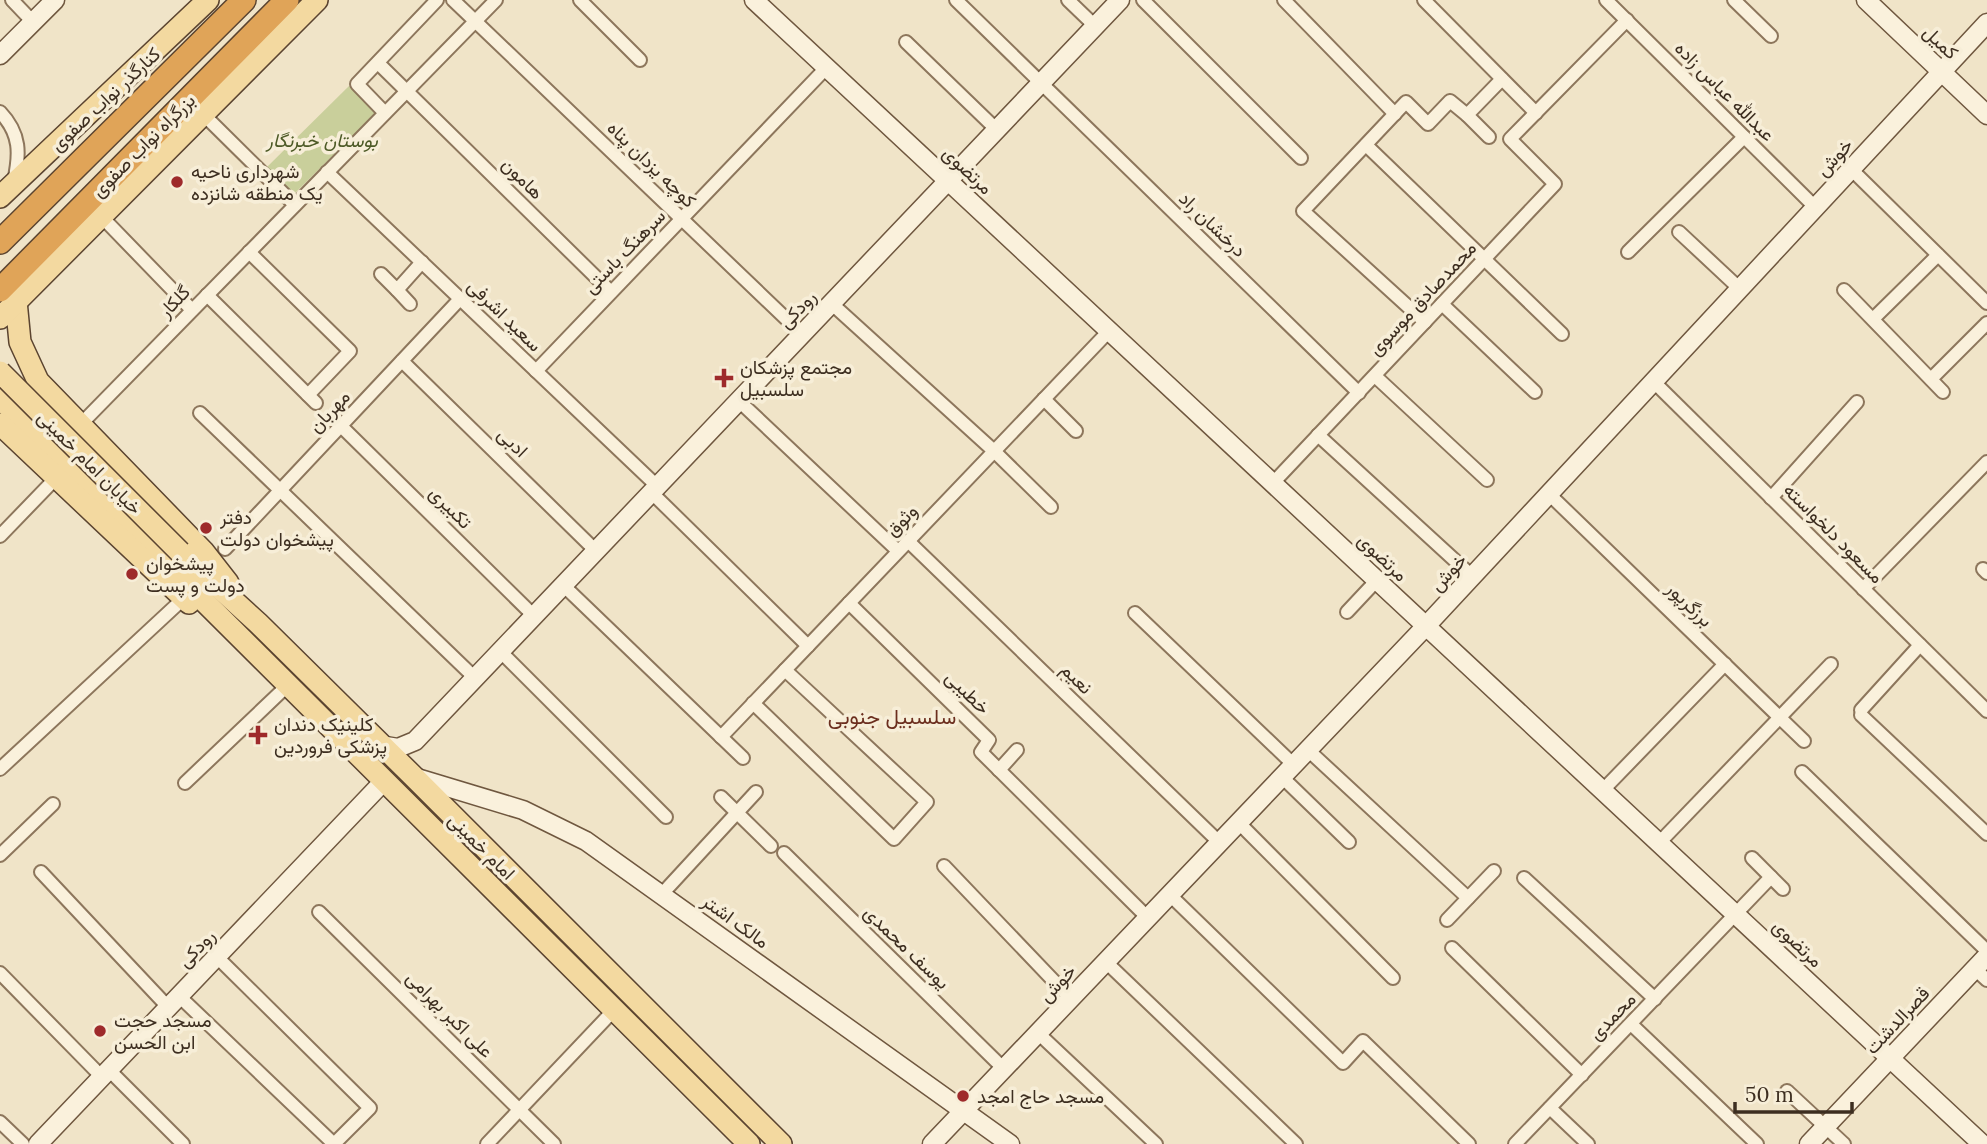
<svg xmlns="http://www.w3.org/2000/svg" width="1987" height="1144" font-family="Lora,Vazirmatn,serif">
  <style>
    .green { fill: #c9cf9b }
    .lines { fill: none; stroke-linecap: round; stroke-linejoin: round }
    .street-casing { stroke: #8d765c; stroke-width: 16 }
    .secondary-casing { stroke: #6f573f; stroke-width: 21 }
    .primary-casing { stroke: #5b4430; stroke-width: 24 }
    .highway-casing { stroke: #5b4430; stroke-width: 26 }
    .street { stroke: #faf1dc; stroke-width: 12 }
    .secondary { stroke: #faf1dc; stroke-width: 18 }
    .primary { stroke: #f3d9a0; stroke-width: 21 }
    .highway { stroke: #e0a458; stroke-width: 23 }
    .primary-bridge-casing { stroke: #5b4430; stroke-width: 24; stroke-linecap: butt }
    .primary-bridge { stroke: #f3d9a0; stroke-width: 21 }
    .poi-dot { fill: #9e2a2b; stroke: #f7eed8; stroke-width: 2.5 }
    .labels { text-anchor: middle; dominant-baseline: central; stroke-width: 7; stroke-linejoin: round; paint-order: stroke }
    .street-label { font-size: 19px; fill: #3d2e20; stroke: #f7eed8 }
    .park-label { font-size: 19px; font-style: italic; fill: #4d5a26; stroke: #f7eed8 }
    .poi-label { font-size: 19px; fill: #3d2e20; stroke: #f7eed8; text-anchor: start }
    .neighbourhood-label { font-size: 21px; fill: #6b2e1e; stroke: #f7eed8 }
  </style>
  <rect width="100%" height="100%" fill="#f0e4c8"/>
  <path class="green" d="M 349,86 L 377,112 L 293,195 L 266,168 Z"/>
  <g class="lines">
    <defs>
      <g id="street">
        <path d="M 12,0 L 33,22"/>
        <path d="M 453,0 L 802,334"/>
        <path d="M 580,0 L 640,60"/>
        <path d="M 956,0 L 1359,393"/>
        <path d="M 1068,0 L 1095,26"/>
        <path d="M 1143,0 L 1301,158"/>
        <path d="M 1284,0 L 1395,114"/>
        <path d="M 1424,0 L 1536,113"/>
        <path d="M 1606,0 L 1816,208"/>
        <path d="M 1734,0 L 1771,36"/>
        <path d="M 906,42 L 997,130"/>
        <path d="M 378,63 L 611,292"/>
        <path d="M 0,112 C 21,134 20,154 14,182"/>
        <path d="M 385,113 L 357,84 L 437,0"/>
        <path d="M 203,114 L 295,205"/>
        <path d="M 1489,137 L 1467,115 L 1502,79"/>
        <path d="M 1366,145 L 1562,334"/>
        <path d="M 1852,170 L 1987,303"/>
        <path d="M 327,172 L 657,486"/>
        <path d="M 100,215 L 192,310"/>
        <path d="M 1679,232 L 1740,289"/>
        <path d="M 249,252 L 350,351 L 308,395"/>
        <path d="M 1628,252 L 1744,137"/>
        <path d="M 381,274 L 397,290 L 422,262"/>
        <path d="M 397,290 L 410,304"/>
        <path d="M 1844,290 L 1943,392"/>
        <path d="M 207,295 L 316,403"/>
        <path d="M 831,303 L 994,451 L 1051,507"/>
        <path d="M 1442,304 L 1535,392"/>
        <path d="M 1873,319 L 1938,255"/>
        <path d="M 1425,322 L 1303,211 L 1406,102 L 1428,124 L 1450,101 L 1467,115"/>
        <path d="M 402,361 L 596,551"/>
        <path d="M 536,371 L 827,67"/>
        <path d="M 1375,376 L 1487,480"/>
        <path d="M 1931,379 L 1987,323"/>
        <path d="M 1654,382 L 1987,711"/>
        <path d="M 1044,399 L 1076,431"/>
        <path d="M 739,401 L 898,551"/>
        <path d="M 200,413 L 475,678"/>
        <path d="M 81,424 L 496,0"/>
        <path d="M 341,426 L 534,616"/>
        <path d="M 1318,435 L 1473,577"/>
        <path d="M 1273,483 L 1555,184 L 1510,139 L 1627,20"/>
        <path d="M 651,492 L 808,646"/>
        <path d="M 1549,494 L 1804,741"/>
        <path d="M 1771,498 L 1857,402"/>
        <path d="M 0,536 L 55,479"/>
        <path d="M 908,541 L 1220,843"/>
        <path d="M 225,549 L 460,299"/>
        <path d="M 1983,569 L 1987,573"/>
        <path d="M 563,585 L 743,758"/>
        <path d="M 1863,589 L 1987,462"/>
        <path d="M 849,603 L 989,740 L 981,752 L 1148,918"/>
        <path d="M 1347,612 L 1377,580"/>
        <path d="M 1135,613 L 1294,765"/>
        <path d="M 500,651 L 666,817"/>
        <path d="M 753,703 L 894,839 L 927,802 L 785,670"/>
        <path d="M 1861,710 L 1920,645"/>
        <path d="M 1861,715 L 1987,834"/>
        <path d="M 721,737 L 1109,331"/>
        <path d="M 1308,750 L 1468,898"/>
        <path d="M 0,769 L 183,599"/>
        <path d="M 999,770 L 1017,750"/>
        <path d="M 1802,772 L 1987,951"/>
        <path d="M 1282,777 L 1349,842"/>
        <path d="M 185,783 L 288,685"/>
        <path d="M 1603,790 L 1725,664"/>
        <path d="M 721,797 L 771,846"/>
        <path d="M 1239,823 L 1393,978"/>
        <path d="M 1659,843 L 1831,664"/>
        <path d="M 784,853 L 1004,1069"/>
        <path d="M 0,855 L 53,804"/>
        <path d="M 1752,858 L 1783,889"/>
        <path d="M 944,866 L 1071,999"/>
        <path d="M 41,872 L 168,1007"/>
        <path d="M 1524,878 L 1655,999"/>
        <path d="M 662,894 L 756,792"/>
        <path d="M 1170,895 L 1343,1063 L 1363,1041 L 1469,1144"/>
        <path d="M 319,912 L 554,1144"/>
        <path d="M 1447,920 L 1494,871"/>
        <path d="M 1452,948 L 1582,1075"/>
        <path d="M 1106,962 L 1296,1144"/>
        <path d="M 1975,969 L 1987,980"/>
        <path d="M 0,973 L 102,1077"/>
        <path d="M 179,996 L 334,1144 L 370,1108 L 217,957"/>
        <path d="M 1631,1024 L 1757,1144"/>
        <path d="M 1038,1033 L 1156,1144"/>
        <path d="M 109,1070 L 183,1144"/>
        <path d="M 1787,1091 L 1844,1144"/>
        <path d="M 1550,1108 L 1588,1144"/>
        <path d="M 0,1122 L 23,1144"/>
        <path d="M 487,1144 L 614,1010"/>
        <path d="M 1515,1144 L 1771,877"/>
      </g>
      <g id="secondary">
        <path d="M 754,0 L 1982,1144"/>
        <path d="M 1866,0 L 1987,115"/>
        <path d="M 0,55 L 55,0"/>
        <path d="M 380,745 L 398,748 L 415,741 L 1120,0"/>
        <path d="M 414,777 L 523,810 L 586,841 L 1010,1144"/>
        <path d="M 38,1144 L 384,781"/>
        <path d="M 932,1144 L 1426,626 L 1987,23"/>
        <path d="M 1809,1144 L 1987,956"/>
      </g>
      <g id="primary">
        <path d="M 0,197 L 208,0"/>
        <path d="M 16,301 L 20,342 L 38,381 L 203,551 L 228,583"/>
        <path d="M 0,318 L 317,0"/>
        <path d="M 0,398 L 749,1144"/>
        <path d="M 0,424 L 189,603"/>
        <path d="M 180,552 L 258,623 L 414,777 L 781,1144"/>
      </g>
      <g id="highway">
        <path d="M 0,242 L 244,0"/>
        <path d="M 0,290 L 287,0"/>
      </g>
    </defs>
    <use href="#street" class="street-casing"/>
    <use href="#secondary" class="secondary-casing"/>
    <use href="#primary" class="primary-casing"/>
    <use href="#highway" class="highway-casing"/>
    <use href="#street" class="street"/>
    <use href="#secondary" class="secondary"/>
    <use href="#primary" class="primary"/>
    <use href="#highway" class="highway"/>
    <defs>
      <path id="primary-bridge" d="M 0,372 L 180,552"/>
    </defs>
    <use href="#primary-bridge" class="primary-bridge-casing"/>
    <use href="#primary-bridge" class="primary-bridge"/>
  </g>
  <g class="poi-dot">
    <circle cx="177" cy="182" r="7"/>
    <path d="M720.5 367.5h7v7h7v7h-7v7h-7v-7h-7v-7h7z"/>
    <circle cx="206" cy="528" r="7"/>
    <circle cx="132" cy="574" r="7"/>
    <path d="M254.5 724.5h7v7h7v7h-7v7h-7v-7h-7v-7h7z"/>
    <circle cx="100" cy="1031" r="7"/>
    <circle cx="963" cy="1096" r="7"/>
  </g>
  <g class="labels">
    <g class="street-label">
      <text transform="translate(1941 42) rotate(43)">کمیل</text>
      <text transform="translate(1725 91) rotate(45)">عبدالله عباس زاده</text>
      <text transform="translate(105 99) rotate(-43)">کنارگذر نواب صفوی</text>
      <text transform="translate(143 145) rotate(-45)">بزرگراه نواب صفوی</text>
      <text transform="translate(1834 157) rotate(-47)">خوش</text>
      <text transform="translate(652 164) rotate(44)">کوچه یزدان پناه</text>
      <text transform="translate(968 170) rotate(43)">مرتضوی</text>
      <text transform="translate(523 178) rotate(45)">هامون</text>
      <text transform="translate(1213 224) rotate(44)">درخشان راد</text>
      <text transform="translate(624 251) rotate(-46)">سرهنگ باستی</text>
      <text transform="translate(1422 298) rotate(-47)">محمدصادق موسوی</text>
      <text transform="translate(174 301) rotate(-46)">گلکار</text>
      <text transform="translate(797 309) rotate(-46)">رودکی</text>
      <text transform="translate(505 315) rotate(44)">سعید اشرفی</text>
      <text transform="translate(329 411) rotate(-47)">مهربان</text>
      <text transform="translate(513 442) rotate(44)">ادبی</text>
      <text transform="translate(90 462) rotate(45)">خیابان امام خمینی</text>
      <text transform="translate(451 507) rotate(45)">تکبیری</text>
      <text transform="translate(901 520) rotate(-46)">وثوق</text>
      <text transform="translate(1834 533) rotate(45)">مسعود دلخواسته</text>
      <text transform="translate(1383 557) rotate(43)">مرتضوی</text>
      <text transform="translate(1448 572) rotate(-47)">خوش</text>
      <text transform="translate(1690 604) rotate(44)">برزگرپور</text>
      <text transform="translate(1077 678) rotate(44)">نعیم</text>
      <text transform="translate(968 692) rotate(44)">خطیبی</text>
      <text transform="translate(482 846) rotate(45)">امام خمینی</text>
      <text transform="translate(736 921) rotate(36)">مالک اشتر</text>
      <text transform="translate(1798 943) rotate(43)">مرتضوی</text>
      <text transform="translate(907 947) rotate(44)">یوسف محمدی</text>
      <text transform="translate(196 948) rotate(-46)">رودکی</text>
      <text transform="translate(1057 983) rotate(-46)">خوش</text>
      <text transform="translate(450 1014) rotate(45)">علی اکبر بهرامی</text>
      <text transform="translate(1612 1016) rotate(-46)">محمدی</text>
      <text transform="translate(1897 1020) rotate(-47)">قصرالدشت</text>
    </g>
    <g class="park-label">
      <text x="322" y="140">بوستان خبرنگار</text>
    </g>
    <g class="poi-label">
      <text x="191" y="171">شهرداری ناحیه<tspan x="191" dy="22">یک منطقه شانزده</tspan></text>
      <text x="740" y="367">مجتمع پزشکان<tspan x="740" dy="22">سلسبیل</tspan></text>
      <text x="220" y="517">دفتر<tspan x="220" dy="22">پیشخوان دولت</tspan></text>
      <text x="146" y="563">پیشخوان<tspan x="146" dy="22">دولت و پست</tspan></text>
      <text x="274" y="724">کلینیک دندان<tspan x="274" dy="22">پزشکی فروردین</tspan></text>
      <text x="114" y="1020">مسجد حجت<tspan x="114" dy="22">ابن الحسن</tspan></text>
      <text x="977" y="1096">مسجد حاج امجد</text>
    </g>
    <g class="neighbourhood-label">
      <text x="892" y="716">سلسبیل جنوبی</text>
    </g>
  </g>
  <path d="M1735 1102v10h117v-10" fill="none" stroke="#3d2e20" stroke-width="3.5"/>
  <text x="1745" y="1102" font-size="21" fill="#3d2e20" stroke="#f7eed8" stroke-width="5" paint-order="stroke">50 m</text>
</svg>
